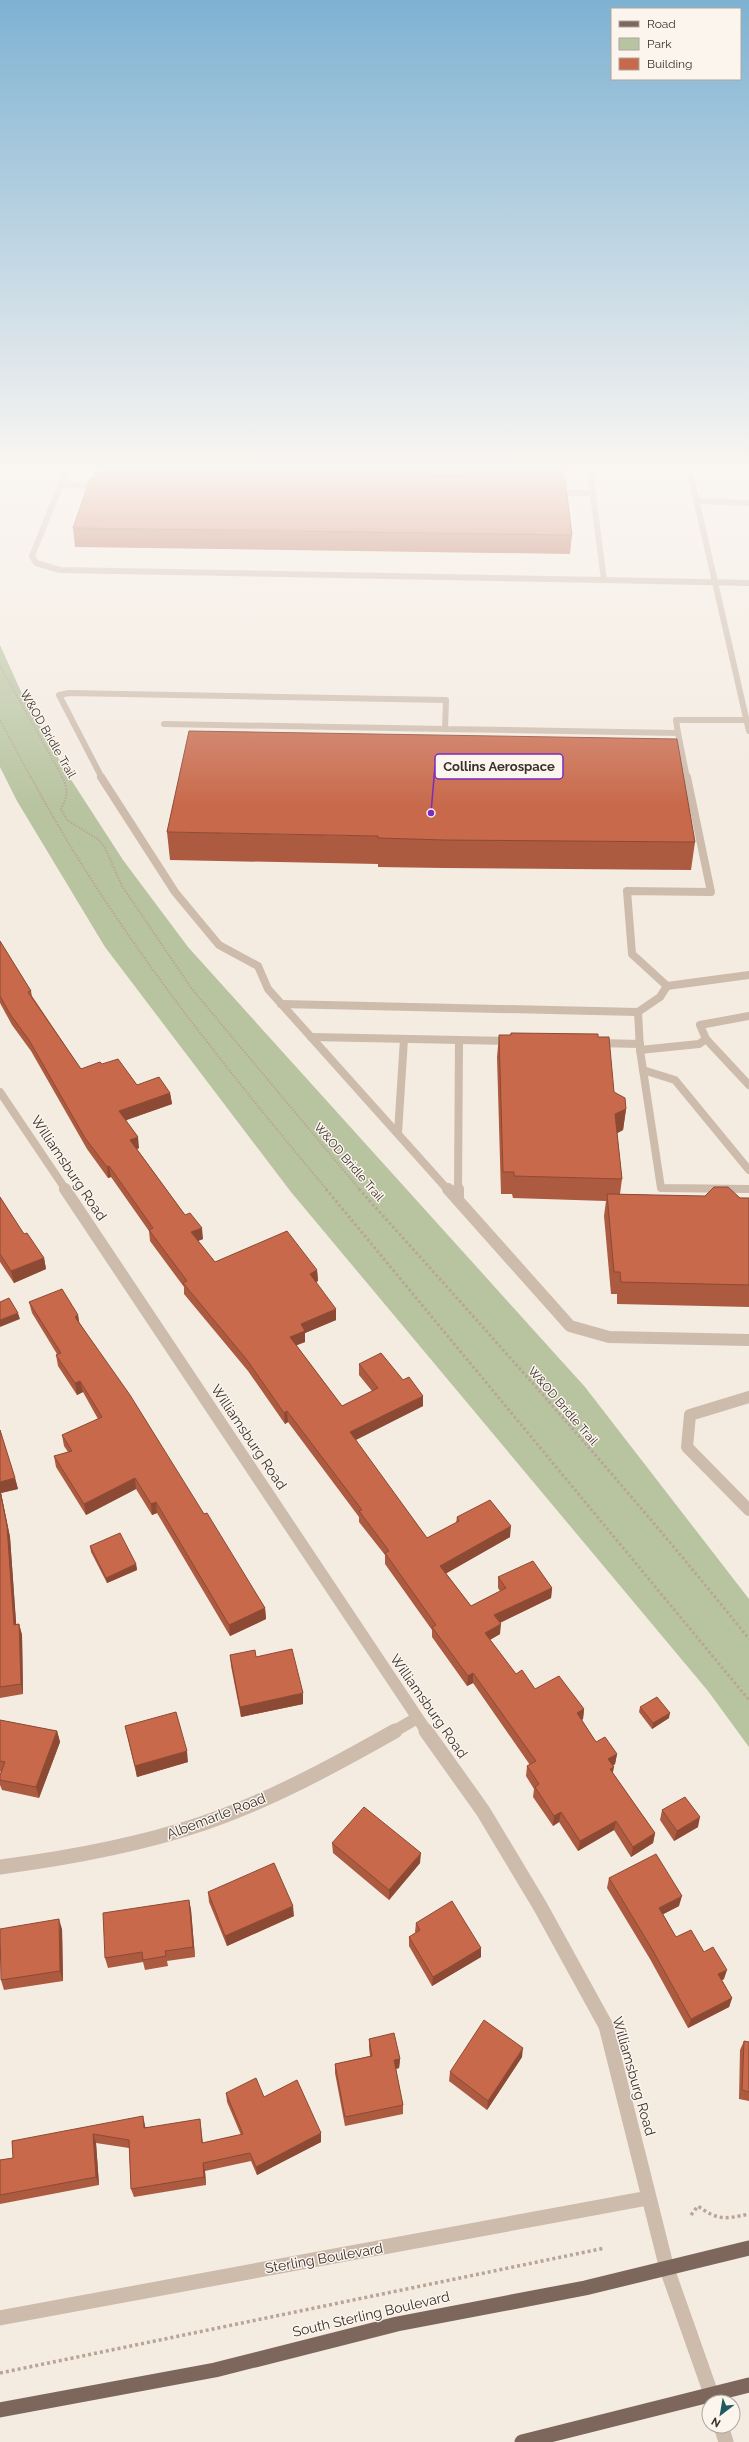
<svg xmlns="http://www.w3.org/2000/svg" width="749" height="2442" font-family="Raleway,sans-serif">
  <style>
    .green { fill: #b8c4a0 }
    .lines { fill: none; stroke-linecap: round; stroke-linejoin: round }
    .path-far3 { stroke: #b9a596; stroke-width: 1.5; stroke-dasharray: 1.5 1.5; stroke-linecap: butt }
    .path-far2 { stroke: #b9a596; stroke-width: 2; stroke-dasharray: 1.5 1.5; stroke-linecap: butt }
    .path-far1 { stroke: #b9a596; stroke-width: 3; stroke-dasharray: 2.5 2.5; stroke-linecap: butt }
    .path { stroke: #b9a596; stroke-width: 3.5; stroke-dasharray: 3 3; stroke-linecap: butt }
    .minor-far3 { stroke: #cdbbac; stroke-width: 6 }
    .minor-far2 { stroke: #cdbbac; stroke-width: 8 }
    .minor-far1 { stroke: #cdbbac; stroke-width: 12 }
    .minor { stroke: #cdbbac; stroke-width: 15 }
    .major { stroke: #7d675c; stroke-width: 15 }
    .wall { fill: #ac5a40 }
    .shaded-wall { fill: #8c4a34 }
    .building { fill: #c8694b; stroke: #8c4a34 }
    .labels { text-anchor: middle; dominant-baseline: central; stroke-width: 3; stroke-linejoin: round; paint-order: stroke }
    .street-label { font-size: 12px; fill: #3b302b; stroke: #fbf5ee }
    .near-street-label { font-size: 14px; fill: #3b302b; stroke: #fbf5ee }
    .leader { fill: none; stroke: #7b2cbf; stroke-width: 1.5 }
    .callout-dot { fill: #7b2cbf; stroke: #fbf5ee; stroke-width: 1.5 }
    .callout { fill: #fbf5ee; stroke: #7b2cbf; stroke-width: 1.5 }
    .callout-label { font-size: 13px; text-anchor: middle; font-weight: bold; fill: #3b302b }
  </style>
  <rect width="100%" height="100%" fill="#f4ebe1"/>
  <path class="green" d="M 0,645 L 23,696 L 68,775 L 123,860 L 188,947 L 585,1387 L 749,1599 L 749,1747 L 708,1691 L 291,1192 L 105,947 L 17,801 L 0,767 Z"/>
  <g class="lines">
    <g class="path-far3">
      <path d="M 0,666 L 63,778"/>
      <path d="M 0,720 L 31,778"/>
    </g>
    <g class="path-far2">
      <path d="M 31,777 C 112,928 218,1059 327,1190"/>
      <path d="M 62,777 C 69,790 67,797 61,809 L 67,820 L 99,840 L 105,848 L 122,886 L 192,989 L 360,1190"/>
    </g>
    <g class="path-far1">
      <path d="M 326,1189 L 749,1700"/>
      <path d="M 359,1189 C 492,1337 625,1484 749,1639"/>
    </g>
    <g class="path">
      <path d="M 691,2215 L 698,2206 C 718,2221 726,2219 749,2214"/>
      <path d="M 0,2373 L 605,2248"/>
    </g>
    <g class="minor-far3">
      <path d="M 69,464 L 32,556 L 36,563 L 60,570 L 604,580"/>
      <path d="M 589,464 L 604,580 L 749,583"/>
      <path d="M 688,464 L 749,731"/>
      <path d="M 61,485 L 101,486"/>
      <path d="M 553,493 L 592,493"/>
      <path d="M 697,501 L 749,503"/>
      <path d="M 164,724 L 445,729"/>
      <path d="M 678,733 L 687,778"/>
      <path d="M 102,778 L 59,695 L 69,693 L 446,700 L 445,729 L 678,733 L 676,720 L 749,720"/>
    </g>
    <g class="minor-far2">
      <path d="M 101,777 L 175,892 L 219,945 L 258,966 L 268,989 L 448,1190"/>
      <path d="M 749,975 L 667,986 L 660,997 L 638,1012 L 640,1050 L 699,1044 L 706,1039 L 700,1025 L 749,1016"/>
      <path d="M 667,986 L 632,954 L 627,891 L 711,892 L 687,777"/>
      <path d="M 281,1004 L 638,1012"/>
      <path d="M 311,1037 L 512,1041"/>
      <path d="M 706,1039 L 749,1085"/>
      <path d="M 596,1043 L 640,1044"/>
      <path d="M 640,1050 L 661,1188 L 749,1189"/>
      <path d="M 643,1070 L 675,1080 L 749,1170"/>
      <path d="M 0,1092 L 66,1190"/>
      <path d="M 398,1133 L 404,1039"/>
      <path d="M 458,1190 L 459,1040"/>
    </g>
    <g class="minor-far1">
      <path d="M 65,1189 L 427,1732"/>
      <path d="M 448,1189 L 570,1326 L 609,1337 L 749,1340"/>
      <path d="M 458,1200 L 458,1189"/>
      <path d="M 749,1397 L 690,1415 L 687,1447 L 749,1510"/>
      <path d="M 393,1732 L 417,1718"/>
    </g>
    <g class="minor">
      <path d="M 426,1731 L 483,1811 L 540,1906 L 606,2026 L 667,2269 L 714,2402"/>
      <path d="M 0,1867 C 68,1858 136,1846 201,1824 C 269,1801 333,1766 395,1731"/>
      <path d="M 0,2318 L 648,2198"/>
      <path d="M 721,2426 L 726,2442"/>
    </g>
    <g class="major">
      <path d="M 0,2410 L 215,2370 L 397,2324 L 585,2288 L 749,2248"/>
      <path d="M 522,2442 L 749,2385"/>
    </g>
  </g>
  <g class="wall">
    <path d="M 99,464 L 564,464 L 564,470 L 563,479 L 572,535 L 570,554 L 75,547 L 73,528 L 93,479 L 100,472 Z"/>
    <path d="M 167,832 L 695,842 L 691,870 L 443,868 L 378,867 L 378,864 L 170,860 Z"/>
    <path d="M 0,941 L 31,991 L 32,996 L 81,1069 L 102,1064 L 137,1085 L 170,1093 L 172,1104 L 126,1120 L 139,1148 L 137,1149 L 185,1215 L 203,1239 L 198,1241 L 215,1262 L 317,1270 L 318,1281 L 316,1282 L 336,1320 L 305,1333 L 305,1342 L 296,1345 L 342,1406 L 372,1391 L 359,1375 L 359,1364 L 423,1406 L 355,1440 L 427,1538 L 456,1523 L 457,1517 L 510,1537 L 446,1573 L 471,1606 L 500,1591 L 498,1588 L 498,1577 L 552,1588 L 551,1598 L 500,1623 L 500,1634 L 490,1640 L 516,1674 L 535,1689 L 584,1709 L 583,1719 L 582,1720 L 596,1742 L 617,1754 L 615,1764 L 613,1766 L 613,1773 L 655,1833 L 653,1843 L 631,1857 L 614,1830 L 578,1851 L 559,1822 L 553,1826 L 533,1797 L 534,1789 L 526,1776 L 527,1766 L 530,1765 L 473,1683 L 467,1686 L 432,1637 L 432,1630 L 385,1564 L 385,1555 L 359,1522 L 359,1517 L 288,1422 L 285,1424 L 248,1371 L 184,1294 L 184,1287 L 150,1241 L 149,1231 L 111,1177 L 108,1178 L 87,1149 L 31,1051 L 12,1025 L 0,1003 Z"/>
    <path d="M 511,1033 L 598,1037 L 614,1092 L 626,1109 L 623,1130 L 617,1133 L 622,1179 L 620,1194 L 749,1198 L 749,1307 L 617,1304 L 617,1294 L 611,1294 L 604,1216 L 606,1201 L 513,1198 L 512,1194 L 501,1194 L 497,1057 L 499,1035 L 510,1035 Z"/>
    <path d="M 0,1197 L 24,1234 L 44,1258 L 46,1269 L 14,1283 L 0,1262 Z"/>
    <path d="M 29,1302 L 78,1315 L 79,1322 L 265,1608 L 266,1619 L 230,1636 L 157,1513 L 152,1515 L 136,1489 L 86,1515 L 56,1467 L 54,1456 L 68,1452 L 64,1446 L 62,1435 L 98,1419 L 83,1392 L 77,1395 L 58,1366 L 56,1355 L 57,1354 L 32,1313 Z"/>
    <path d="M 0,1430 L 15,1478 L 18,1489 L 1,1493 L 10,1537 L 16,1624 L 19,1624 L 22,1635 L 23,1694 L 0,1698 Z"/>
    <path d="M 90,1546 L 136,1564 L 137,1570 L 107,1583 L 91,1552 Z"/>
    <path d="M 230,1655 L 256,1657 L 303,1704 L 241,1717 L 231,1666 Z"/>
    <path d="M 640,1707 L 669,1718 L 652,1729 L 639,1712 Z"/>
    <path d="M 0,1720 L 57,1731 L 60,1742 L 39,1798 L 2,1790 L 0,1785 L 0,1775 L 1,1772 L 0,1771 Z"/>
    <path d="M 125,1726 L 188,1762 L 137,1777 Z"/>
    <path d="M 662,1810 L 698,1827 L 674,1841 L 660,1820 Z"/>
    <path d="M 332,1843 L 420,1863 L 389,1900 L 333,1853 Z"/>
    <path d="M 609,1878 L 679,1906 L 663,1914 L 676,1937 L 704,1952 L 724,1979 L 722,1980 L 732,1998 L 729,2007 L 688,2028 L 650,1959 L 607,1888 Z"/>
    <path d="M 208,1892 L 294,1916 L 227,1946 L 209,1902 Z"/>
    <path d="M 189,1900 L 191,1910 L 195,1957 L 167,1961 L 168,1966 L 145,1970 L 143,1962 L 108,1968 L 105,1958 Z"/>
    <path d="M 416,1923 L 481,1948 L 481,1957 L 432,1986 L 409,1946 L 409,1937 L 416,1933 L 415,1932 Z"/>
    <path d="M 62,1929 L 63,1981 L 4,1990 L 1,1980 Z"/>
    <path d="M 369,2039 L 400,2059 L 399,2068 L 396,2069 L 403,2105 L 403,2114 L 345,2126 L 335,2073 L 335,2064 L 370,2056 L 369,2048 Z"/>
    <path d="M 744,2041 L 749,2042 L 749,2101 L 739,2099 L 740,2050 Z"/>
    <path d="M 522,2057 L 487,2110 L 449,2081 L 450,2072 Z"/>
    <path d="M 226,2093 L 264,2097 L 321,2142 L 257,2175 L 251,2161 L 205,2171 L 206,2185 L 134,2197 L 131,2189 L 129,2148 L 96,2143 L 99,2185 L 0,2204 L 0,2160 L 13,2158 L 12,2141 L 145,2125 L 145,2127 L 201,2127 L 203,2143 L 241,2135 L 227,2102 Z"/>
  </g>
  <g class="shaded-wall">
    <path d="M 170,1093 L 172,1104 L 121,1122 L 119,1111 Z"/>
    <path d="M 626,1109 L 623,1130 L 612,1136 L 615,1114 Z"/>
    <path d="M 138,1137 L 139,1148 L 132,1151 L 130,1140 Z"/>
    <path d="M 109,1166 L 111,1177 L 108,1178 L 107,1167 Z"/>
    <path d="M 202,1228 L 203,1239 L 192,1243 L 191,1232 Z"/>
    <path d="M 44,1258 L 46,1269 L 14,1283 L 11,1271 Z"/>
    <path d="M 317,1270 L 318,1281 L 310,1285 L 310,1274 Z"/>
    <path d="M 336,1309 L 336,1320 L 305,1333 L 305,1342 L 290,1348 L 290,1337 L 301,1324 Z"/>
    <path d="M 18,1313 L 20,1319 L 0,1327 L 0,1320 Z"/>
    <path d="M 78,1315 L 80,1327 L 75,1317 Z"/>
    <path d="M 80,1381 L 83,1392 L 77,1395 L 75,1383 Z"/>
    <path d="M 423,1396 L 423,1406 L 350,1443 L 350,1432 Z"/>
    <path d="M 287,1411 L 288,1422 L 285,1424 L 284,1413 Z"/>
    <path d="M 15,1478 L 18,1489 L 1,1493 L 10,1537 L 17,1635 L 14,1625 L 0,1491 L 0,1482 Z"/>
    <path d="M 135,1478 L 136,1489 L 86,1515 L 84,1504 Z"/>
    <path d="M 156,1502 L 157,1513 L 152,1515 L 151,1504 Z"/>
    <path d="M 511,1526 L 510,1537 L 440,1577 L 440,1566 Z"/>
    <path d="M 136,1564 L 137,1570 L 107,1583 L 106,1578 Z"/>
    <path d="M 552,1588 L 551,1598 L 493,1626 L 494,1615 Z"/>
    <path d="M 265,1608 L 266,1619 L 230,1636 L 229,1625 Z"/>
    <path d="M 19,1624 L 22,1635 L 23,1694 L 21,1684 Z"/>
    <path d="M 501,1624 L 500,1634 L 484,1643 L 485,1633 Z"/>
    <path d="M 473,1673 L 473,1683 L 467,1686 L 468,1676 Z"/>
    <path d="M 303,1693 L 303,1704 L 241,1717 L 240,1707 Z"/>
    <path d="M 584,1709 L 583,1719 L 576,1723 L 577,1713 Z"/>
    <path d="M 670,1713 L 669,1718 L 652,1729 L 653,1723 Z"/>
    <path d="M 57,1731 L 60,1742 L 39,1798 L 36,1787 Z"/>
    <path d="M 187,1751 L 188,1762 L 137,1777 L 135,1766 Z"/>
    <path d="M 617,1754 L 615,1764 L 606,1769 L 608,1759 Z"/>
    <path d="M 614,1767 L 612,1777 L 610,1769 Z"/>
    <path d="M 561,1812 L 559,1822 L 553,1826 L 554,1816 Z"/>
    <path d="M 700,1817 L 698,1827 L 674,1841 L 677,1831 Z"/>
    <path d="M 616,1821 L 614,1830 L 578,1851 L 580,1841 Z"/>
    <path d="M 655,1833 L 653,1843 L 631,1857 L 633,1847 Z"/>
    <path d="M 421,1853 L 420,1863 L 389,1900 L 389,1890 Z"/>
    <path d="M 682,1896 L 679,1906 L 656,1918 L 659,1908 Z"/>
    <path d="M 189,1900 L 191,1910 L 195,1957 L 193,1947 Z"/>
    <path d="M 293,1906 L 294,1916 L 227,1946 L 225,1936 Z"/>
    <path d="M 59,1919 L 62,1929 L 63,1981 L 60,1971 Z"/>
    <path d="M 481,1948 L 481,1957 L 432,1986 L 433,1977 Z"/>
    <path d="M 727,1970 L 724,1979 L 715,1984 L 718,1974 Z"/>
    <path d="M 732,1998 L 729,2007 L 688,2028 L 691,2019 Z"/>
    <path d="M 523,2048 L 522,2057 L 487,2110 L 488,2101 Z"/>
    <path d="M 400,2059 L 399,2068 L 394,2069 L 394,2060 Z"/>
    <path d="M 143,2116 L 145,2125 L 146,2136 L 144,2128 Z"/>
    <path d="M 321,2133 L 321,2142 L 257,2175 L 256,2167 Z"/>
    <path d="M 93,2134 L 96,2143 L 99,2185 L 96,2177 Z"/>
    <path d="M 203,2163 L 205,2171 L 206,2185 L 204,2177 Z"/>
  </g>
  <g class="building">
    <path d="M 174,464 L 564,464 L 564,470 Z"/>
    <path d="M 95,472 L 565,479 L 572,535 L 73,528 L 90,479 L 93,479 Z"/>
    <path d="M 189,731 L 677,739 L 695,842 L 444,840 L 378,838 L 378,836 L 167,832 Z"/>
    <path d="M 0,941 L 31,991 L 28,992 L 81,1069 L 100,1062 L 102,1064 L 118,1059 L 137,1085 L 159,1077 L 170,1093 L 119,1111 L 138,1137 L 130,1140 L 185,1215 L 190,1213 L 202,1228 L 191,1232 L 215,1262 L 287,1231 L 317,1270 L 310,1274 L 336,1309 L 301,1324 L 305,1331 L 290,1337 L 342,1406 L 378,1388 L 359,1364 L 381,1353 L 403,1380 L 409,1377 L 423,1396 L 350,1432 L 427,1538 L 459,1521 L 457,1517 L 490,1500 L 511,1526 L 440,1566 L 471,1606 L 506,1588 L 498,1577 L 533,1561 L 552,1588 L 494,1615 L 501,1624 L 485,1633 L 516,1674 L 522,1670 L 535,1689 L 559,1676 L 584,1709 L 577,1713 L 596,1742 L 605,1737 L 617,1754 L 608,1759 L 614,1767 L 610,1769 L 655,1833 L 633,1847 L 616,1821 L 580,1841 L 561,1812 L 554,1816 L 535,1787 L 539,1784 L 527,1766 L 536,1761 L 473,1673 L 468,1676 L 432,1627 L 436,1625 L 385,1553 L 389,1551 L 359,1511 L 362,1510 L 287,1411 L 284,1413 L 247,1360 L 183,1283 L 187,1281 L 149,1230 L 153,1228 L 109,1166 L 107,1167 L 85,1138 L 29,1040 L 10,1014 L 0,996 Z"/>
    <path d="M 511,1033 L 598,1034 L 598,1037 L 609,1037 L 614,1092 L 625,1098 L 626,1109 L 615,1114 L 622,1179 L 514,1176 L 514,1172 L 503,1172 L 499,1035 L 511,1035 Z"/>
    <path d="M 714,1187 L 728,1187 L 740,1198 L 749,1198 L 749,1285 L 621,1282 L 620,1272 L 614,1272 L 607,1194 L 705,1196 Z"/>
    <path d="M 0,1197 L 24,1234 L 27,1233 L 44,1258 L 11,1271 L 0,1254 Z"/>
    <path d="M 62,1289 L 78,1315 L 75,1317 L 130,1395 L 204,1514 L 207,1513 L 265,1608 L 229,1625 L 156,1502 L 151,1504 L 135,1478 L 84,1504 L 54,1456 L 72,1451 L 62,1435 L 102,1417 L 80,1381 L 75,1383 L 56,1355 L 61,1353 L 29,1302 Z"/>
    <path d="M 9,1298 L 18,1313 L 0,1320 L 0,1302 Z"/>
    <path d="M 0,1430 L 15,1478 L 0,1482 Z"/>
    <path d="M 0,1491 L 7,1526 L 14,1625 L 19,1624 L 21,1684 L 0,1687 Z"/>
    <path d="M 120,1533 L 136,1564 L 106,1578 L 90,1546 Z"/>
    <path d="M 292,1649 L 303,1693 L 240,1707 L 230,1655 L 255,1650 L 256,1657 Z"/>
    <path d="M 657,1697 L 670,1713 L 653,1723 L 640,1707 Z"/>
    <path d="M 176,1712 L 187,1751 L 135,1766 L 125,1726 Z"/>
    <path d="M 0,1720 L 57,1731 L 36,1787 L 0,1780 L 0,1775 L 5,1762 L 0,1761 Z"/>
    <path d="M 685,1797 L 700,1817 L 677,1831 L 662,1810 Z"/>
    <path d="M 364,1807 L 421,1853 L 389,1890 L 332,1843 Z"/>
    <path d="M 656,1854 L 682,1896 L 659,1908 L 676,1937 L 691,1930 L 704,1952 L 713,1947 L 727,1970 L 718,1974 L 732,1998 L 691,2019 L 652,1949 L 609,1878 Z"/>
    <path d="M 274,1863 L 293,1906 L 225,1936 L 208,1892 Z"/>
    <path d="M 189,1900 L 193,1947 L 165,1951 L 166,1956 L 143,1960 L 142,1952 L 105,1958 L 103,1913 Z"/>
    <path d="M 452,1901 L 481,1948 L 433,1977 L 409,1937 L 420,1930 L 416,1923 Z"/>
    <path d="M 59,1919 L 60,1971 L 1,1980 L 0,1929 Z"/>
    <path d="M 484,2020 L 523,2048 L 488,2101 L 450,2072 Z"/>
    <path d="M 394,2033 L 400,2059 L 394,2060 L 403,2105 L 345,2117 L 335,2064 L 372,2056 L 369,2039 Z"/>
    <path d="M 744,2041 L 749,2042 L 749,2092 L 742,2090 Z"/>
    <path d="M 256,2078 L 264,2097 L 297,2080 L 321,2133 L 256,2167 L 250,2153 L 203,2163 L 204,2177 L 131,2189 L 129,2140 L 93,2134 L 96,2177 L 0,2195 L 0,2160 L 13,2158 L 12,2141 L 143,2116 L 144,2128 L 200,2119 L 202,2143 L 243,2134 L 226,2093 Z"/>
  </g>
  <linearGradient id="sky" x2="0" y2="1"><stop stop-color="#7eb2d2"/><stop offset="0.58" stop-color="#faf6f2"/><stop offset="1" stop-color="#faf6f2" stop-opacity="0"/></linearGradient>
  <rect width="749" height="806" fill="url(#sky)"/>
  <g class="labels">
    <g class="street-label">
      <text transform="translate(48 734) rotate(60)">W&amp;OD Bridle Trail</text>
      <text transform="translate(349 1162) rotate(49)">W&amp;OD Bridle Trail</text>
      <text transform="translate(563 1406) rotate(49)">W&amp;OD Bridle Trail</text>
    </g>
    <g class="near-street-label">
      <text transform="translate(69 1168) rotate(56)">Williamsburg Road</text>
      <text transform="translate(249 1437) rotate(56)">Williamsburg Road</text>
      <text transform="translate(429 1706) rotate(55)">Williamsburg Road</text>
      <text transform="translate(216 1816) rotate(-21)">Albemarle Road</text>
      <text transform="translate(634 2076) rotate(74)">Williamsburg Road</text>
      <text transform="translate(324 2258) rotate(-10)">Sterling Boulevard</text>
      <text transform="translate(371 2314) rotate(-13)">South Sterling Boulevard</text>
    </g>
  </g>
  <path class="leader" d="M431 813L435 766"/>
  <circle class="callout-dot" cx="431" cy="813" r="4"/>
  <rect class="callout" x="435" y="754" width="128" height="25" rx="4"/>
  <g class="callout-label">
    <text x="499" y="771">Collins Aerospace</text>
  </g>
  <rect x="611" y="8" width="130" height="72" fill="#fbf5ee" stroke="#aea6a0"/>
  <rect x="619" y="21" width="20" height="6" fill="#7d675c" stroke="#aea6a0"/>
  <text x="647" y="28" font-size="12" fill="#3b302b">Road</text>
  <rect x="619" y="38" width="20" height="12" fill="#b8c4a0" stroke="#aea6a0"/>
  <text x="647" y="48" font-size="12" fill="#3b302b">Park</text>
  <rect x="619" y="58" width="20" height="12" fill="#c8694b" stroke="#aea6a0"/>
  <text x="647" y="68" font-size="12" fill="#3b302b">Building</text>
  <g transform="translate(721 2414) rotate(211)"><circle r="19" fill="#fbf5ee" stroke="#aea6a0"/>
  <path d="M0-3L7 15L0 10L-7 15Z" fill="#1f5a5e"/>
  <text y="-6" font-size="11" font-weight="bold" text-anchor="middle" fill="#3b302b">N</text>
  </g>
</svg>
